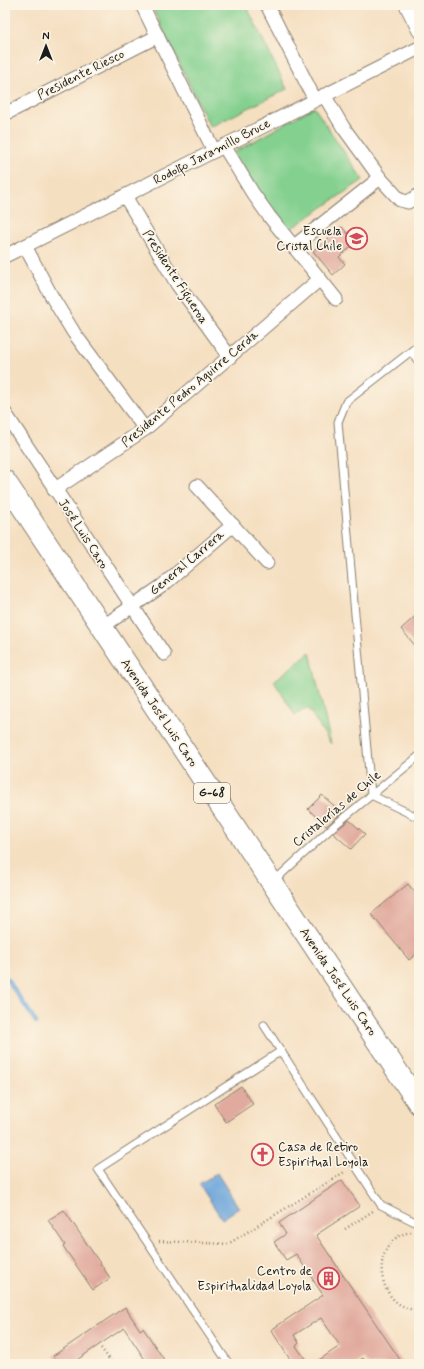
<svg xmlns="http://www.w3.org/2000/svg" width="424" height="1369" font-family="Mynerve,sans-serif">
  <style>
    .green { fill: #83d08f; stroke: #507656 }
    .water { fill: #6ba4da; stroke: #44607b }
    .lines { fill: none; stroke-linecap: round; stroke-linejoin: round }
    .stream { stroke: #6ba4da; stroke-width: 4.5 }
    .building { fill: #e1aa9e }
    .lane-casing { stroke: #887e6e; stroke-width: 9 }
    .street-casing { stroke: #887e6e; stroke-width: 15 }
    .primary-casing { stroke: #887e6e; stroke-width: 23 }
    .path { stroke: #887e6e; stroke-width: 2.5; stroke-dasharray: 1 3; stroke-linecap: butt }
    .lane { stroke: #fff; stroke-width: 7 }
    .street { stroke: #fff; stroke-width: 13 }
    .primary { stroke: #fff; stroke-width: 21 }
    .labels { text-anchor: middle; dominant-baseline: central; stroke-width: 3.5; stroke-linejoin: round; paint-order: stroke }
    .shield { fill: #fcf5e5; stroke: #5f5d58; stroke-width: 1 }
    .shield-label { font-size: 12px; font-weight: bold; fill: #1c1c1c }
    .street-label { font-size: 13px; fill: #1c1c1c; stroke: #fcf5e5 }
    .poi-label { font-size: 13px; fill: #1c1c1c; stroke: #fcf5e5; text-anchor: end }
  </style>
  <rect width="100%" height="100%" fill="#fcf5e5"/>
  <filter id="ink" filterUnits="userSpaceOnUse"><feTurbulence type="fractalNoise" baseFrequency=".025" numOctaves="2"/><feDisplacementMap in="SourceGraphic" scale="8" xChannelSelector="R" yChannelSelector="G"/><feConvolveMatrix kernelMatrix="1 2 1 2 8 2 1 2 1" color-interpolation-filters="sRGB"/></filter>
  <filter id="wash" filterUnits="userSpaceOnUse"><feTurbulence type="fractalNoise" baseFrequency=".012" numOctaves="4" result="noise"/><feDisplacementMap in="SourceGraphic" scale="16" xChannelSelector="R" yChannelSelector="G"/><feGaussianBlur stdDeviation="0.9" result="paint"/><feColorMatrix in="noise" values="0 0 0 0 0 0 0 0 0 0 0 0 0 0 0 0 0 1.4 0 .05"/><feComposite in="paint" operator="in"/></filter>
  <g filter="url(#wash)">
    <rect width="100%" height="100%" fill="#f5dfc1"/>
    <g class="green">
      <path d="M 151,5 L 246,5 L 287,89 L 210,127 Z"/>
      <path d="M 314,107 L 363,180 L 286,232 L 233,153 Z"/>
      <path d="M 310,652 L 331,744 L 308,708 L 295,715 L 274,681 Z"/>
    </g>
    <path class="water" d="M 217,1173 L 239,1208 L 222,1219 L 199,1184 Z"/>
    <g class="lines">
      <path class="stream" d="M 5,976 L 36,1022"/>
    </g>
    <g id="blocks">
      <g class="building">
        <path d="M 342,227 L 356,243 L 339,257 L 345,264 L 333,275 L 313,251 Z"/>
        <path d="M 419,613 L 419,650 L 401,629 Z"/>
        <path d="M 322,795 L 342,813 L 326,826 L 308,809 Z"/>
        <path d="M 349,820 L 365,834 L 351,849 L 333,833 Z"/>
        <path d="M 408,884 L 419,897 L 419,952 L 409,960 L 371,914 Z"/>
        <path d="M 241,1086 L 253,1104 L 226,1122 L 214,1104 Z"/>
        <path d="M 342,1180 L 360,1206 L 316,1235 L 403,1364 L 367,1364 L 363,1358 L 354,1364 L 313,1364 L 340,1346 L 321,1318 L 294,1335 L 299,1343 L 296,1346 L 309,1364 L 293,1364 L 271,1330 L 323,1295 L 296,1254 L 286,1260 L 274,1242 L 286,1234 L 279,1223 Z"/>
        <path d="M 64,1210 L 110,1278 L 93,1290 L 63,1246 L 65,1245 L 48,1220 Z"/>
        <path d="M 125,1307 L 140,1330 L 143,1328 L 167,1364 L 148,1364 L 124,1328 L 71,1364 L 59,1364 L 53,1356 Z"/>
      </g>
    </g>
  </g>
  <g filter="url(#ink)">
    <use href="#blocks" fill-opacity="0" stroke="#887e6e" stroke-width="1"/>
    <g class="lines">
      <defs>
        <g id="lane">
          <path d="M 419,345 L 346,402 L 338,422 L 371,795 L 419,818"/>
          <path d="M 411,352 L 419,362"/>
          <path d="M 274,881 L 335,825 L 419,756"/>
          <path d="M 264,1025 L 381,1205 L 419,1224"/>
          <path d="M 229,1364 L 98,1169 L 281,1051"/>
        </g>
        <g id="street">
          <path d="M 142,5 L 214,151"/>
          <path d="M 267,5 L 315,100"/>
          <path d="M 406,5 L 419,31"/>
          <path d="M 324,95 L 343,127 L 380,178 L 400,200 L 408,202 L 419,195"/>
          <path d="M 5,114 L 158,36"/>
          <path d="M 224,146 L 252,192 L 269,216 L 336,299"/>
          <path d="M 125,196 L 177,284 L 230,357"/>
          <path d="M 25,246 L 52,297 L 74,333 L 145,429"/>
          <path d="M 293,247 L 380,178"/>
          <path d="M 5,256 L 419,48"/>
          <path d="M 5,413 L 164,654"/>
          <path d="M 197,486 L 267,563"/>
          <path d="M 54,490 L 145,429 L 320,279"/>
          <path d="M 102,627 L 162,586 L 233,525"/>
        </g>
        <path id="primary" d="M 5,481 L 419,1104"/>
      </defs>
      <use href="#lane" class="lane-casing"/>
      <use href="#street" class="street-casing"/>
      <use href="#primary" class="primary-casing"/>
      <g class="path">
        <path d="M 345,1229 L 373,1211"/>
        <path d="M 411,1232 C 367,1239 375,1310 419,1310"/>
        <path d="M 159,1241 L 228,1244 L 346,1171"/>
        <path d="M 101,1348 L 113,1364"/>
        <path d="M 208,1364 L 215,1360"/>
      </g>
      <use href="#lane" class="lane"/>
      <use href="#street" class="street"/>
      <use href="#primary" class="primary"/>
    </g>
  </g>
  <defs>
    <symbol id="school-ring" viewBox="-11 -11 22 22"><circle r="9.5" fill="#fcf5e5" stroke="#d1495b" stroke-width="1.5"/><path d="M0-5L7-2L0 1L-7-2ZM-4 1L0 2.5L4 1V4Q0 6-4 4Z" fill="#d1495b"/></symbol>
    <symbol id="church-ring" viewBox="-11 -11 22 22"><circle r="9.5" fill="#fcf5e5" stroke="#d1495b" stroke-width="1.5"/><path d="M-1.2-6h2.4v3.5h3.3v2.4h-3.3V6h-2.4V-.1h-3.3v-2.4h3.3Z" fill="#d1495b"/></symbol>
    <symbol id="building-ring" viewBox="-11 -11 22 22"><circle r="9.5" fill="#fcf5e5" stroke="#d1495b" stroke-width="1.5"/><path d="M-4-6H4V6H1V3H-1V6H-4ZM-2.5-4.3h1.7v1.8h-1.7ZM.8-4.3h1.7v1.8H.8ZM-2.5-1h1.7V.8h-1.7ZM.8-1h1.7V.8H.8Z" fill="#d1495b"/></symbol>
  </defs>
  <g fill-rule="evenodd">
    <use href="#school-ring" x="344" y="226" width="25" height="25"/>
    <use href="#church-ring" x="250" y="1142" width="25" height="25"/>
    <use href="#building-ring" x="316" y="1266" width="25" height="25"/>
  </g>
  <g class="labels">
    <rect class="shield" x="194" y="783" width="36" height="20" rx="3"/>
    <g class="shield-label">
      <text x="212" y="793">G-68</text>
    </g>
    <g class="street-label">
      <text transform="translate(81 75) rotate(-27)">Presidente Riesco</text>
      <text transform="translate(212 152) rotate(-27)">Rodolfo Jaramillo Bruce</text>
      <text transform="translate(175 277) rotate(57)">Presidente Figueroa</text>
      <text transform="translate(190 389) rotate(-40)">Presidente Pedro Aguirre Cerda</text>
      <text transform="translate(83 534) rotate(57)">José Luis Caro</text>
      <text transform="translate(187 563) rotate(-40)">General Carrera</text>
      <text transform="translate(159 713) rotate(56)">Avenida José Luis Caro</text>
      <text transform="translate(337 809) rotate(-40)">Cristalerías de Chile</text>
      <text transform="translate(338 982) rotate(56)">Avenida José Luis Caro</text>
    </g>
    <g class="poi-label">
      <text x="342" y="231">Escuela<tspan x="342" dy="15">Cristal Chile</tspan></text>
      <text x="278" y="1147" text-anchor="start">Casa de Retiro<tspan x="278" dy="15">Espiritual Loyola</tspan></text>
      <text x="312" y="1271">Centro de<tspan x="312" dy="15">Espiritualidad Loyola</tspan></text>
    </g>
  </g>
  <rect width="424" height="1369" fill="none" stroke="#fcf5e5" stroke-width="20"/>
  <g transform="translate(46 46)" stroke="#fcf5e5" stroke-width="3" paint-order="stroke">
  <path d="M0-3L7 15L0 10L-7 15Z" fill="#1c1c1c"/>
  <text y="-6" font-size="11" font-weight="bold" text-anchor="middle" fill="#1c1c1c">N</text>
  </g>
</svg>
